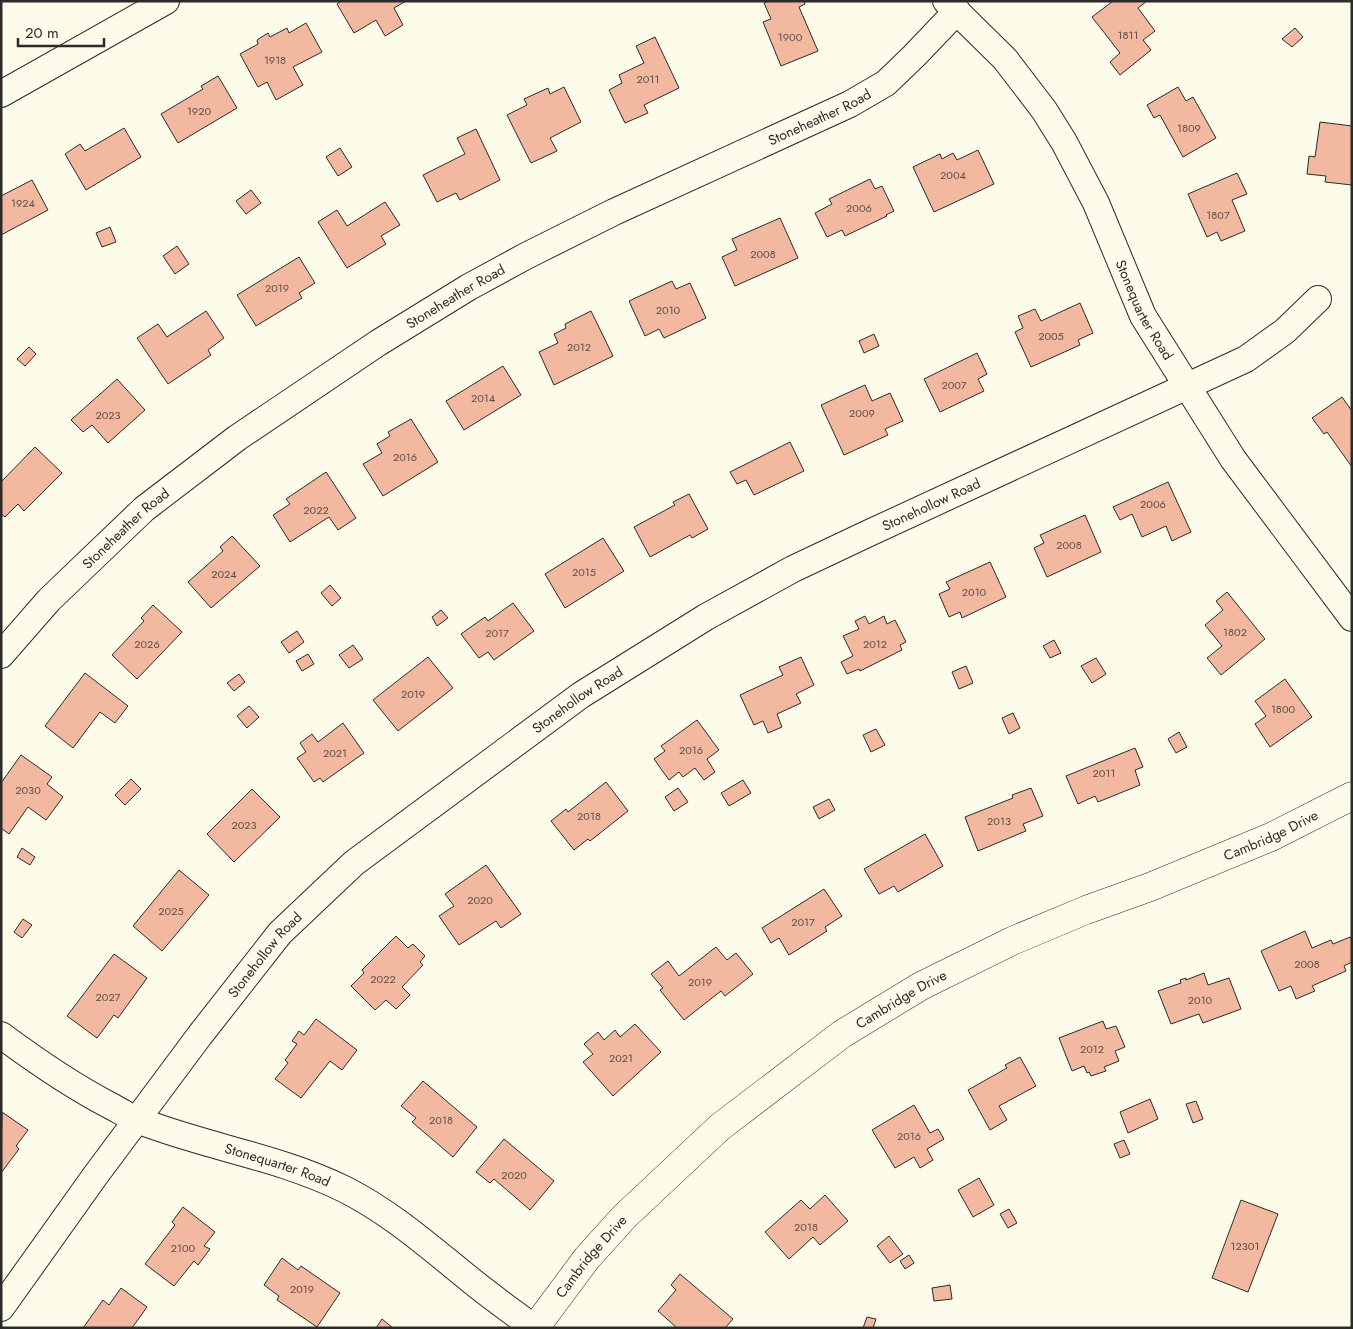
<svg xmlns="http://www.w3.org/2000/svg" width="1353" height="1329" font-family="Jost,sans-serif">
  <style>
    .building { fill: #f2b8a0; stroke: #2b2b2b }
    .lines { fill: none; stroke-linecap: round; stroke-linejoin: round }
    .street-casing { stroke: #2b2b2b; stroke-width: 28 }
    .secondary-casing { stroke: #2b2b2b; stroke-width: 29 }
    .street { stroke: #fdfbea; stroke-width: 26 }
    .secondary { stroke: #fdfbea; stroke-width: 28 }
    .labels { text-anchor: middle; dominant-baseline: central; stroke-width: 4; stroke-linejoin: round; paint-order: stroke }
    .number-label { font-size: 11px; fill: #5d4e48 }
    .street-label { font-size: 14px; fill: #2b2b2b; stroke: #fdfbea }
  </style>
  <rect width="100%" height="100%" fill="#fdfbea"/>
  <g class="building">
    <path d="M 341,1 L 406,1 L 394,8 L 403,25 L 385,36 L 376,20 L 354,33 L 337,4 Z"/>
    <path d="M 768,1 L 804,1 L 805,4 L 799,7 L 818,51 L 781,66 L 763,22 L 771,19 L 764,3 Z"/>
    <path d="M 1113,1 L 1147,1 L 1138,8 L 1155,31 L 1143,40 L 1151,50 L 1120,75 L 1110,62 L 1120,53 L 1092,17 Z"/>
    <path d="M 306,23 L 322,52 L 293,67 L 303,85 L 276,100 L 267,82 L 258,87 L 240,54 L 258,44 L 257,40 L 268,33 L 270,37 L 287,28 L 289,33 Z"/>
    <path d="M 1295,28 L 1303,37 L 1292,47 L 1282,39 Z"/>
    <path d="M 655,37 L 679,88 L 644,105 L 648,113 L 625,123 L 609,90 L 622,83 L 619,75 L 644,63 L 636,46 Z"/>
    <path d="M 218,76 L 237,108 L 178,143 L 161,114 L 203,89 L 201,86 Z"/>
    <path d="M 564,87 L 581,122 L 550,138 L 557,151 L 531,163 L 507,115 L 527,105 L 524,99 L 548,88 L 550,94 Z"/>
    <path d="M 1178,87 L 1186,101 L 1193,97 L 1216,138 L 1183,157 L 1160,115 L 1154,118 L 1147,105 Z"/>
    <path d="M 1320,122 L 1352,126 L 1352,185 L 1325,182 L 1326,176 L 1307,174 L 1309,156 L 1315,157 Z"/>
    <path d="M 124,128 L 141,157 L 86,190 L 65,154 L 80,144 L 85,151 Z"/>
    <path d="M 476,129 L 500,180 L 460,200 L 456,193 L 437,202 L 423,175 L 465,154 L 457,138 Z"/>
    <path d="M 340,148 L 352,167 L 338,176 L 326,157 Z"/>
    <path d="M 978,150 L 994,184 L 934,212 L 913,167 L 940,154 L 942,159 L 953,153 L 957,160 Z"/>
    <path d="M 1237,173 L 1247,194 L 1232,200 L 1245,231 L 1221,241 L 1217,232 L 1207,237 L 1188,194 Z"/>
    <path d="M 870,179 L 875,189 L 882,186 L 894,211 L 886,215 L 887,216 L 845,236 L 842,230 L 827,237 L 815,213 L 832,204 L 829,199 Z"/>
    <path d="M 32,180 L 48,210 L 1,235 L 1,196 Z"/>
    <path d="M 251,190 L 261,203 L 246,214 L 236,201 Z"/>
    <path d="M 385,202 L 400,225 L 381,236 L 386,244 L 347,268 L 318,222 L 337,210 L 347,226 Z"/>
    <path d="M 780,218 L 798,258 L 735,286 L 722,257 L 737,250 L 732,239 Z"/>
    <path d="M 110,227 L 116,242 L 102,247 L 96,233 Z"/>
    <path d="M 177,246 L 189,264 L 175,274 L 163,256 Z"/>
    <path d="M 299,257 L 315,283 L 299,293 L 302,298 L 256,326 L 237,295 Z"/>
    <path d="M 672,281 L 676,289 L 690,283 L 706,318 L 664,338 L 659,329 L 645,336 L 629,301 Z"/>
    <path d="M 1080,303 L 1093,333 L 1078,340 L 1080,345 L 1031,367 L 1015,332 L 1023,328 L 1018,316 L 1035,309 L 1041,321 Z"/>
    <path d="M 206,311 L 224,338 L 208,350 L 211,355 L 168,384 L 137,338 L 158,324 L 167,337 Z"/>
    <path d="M 591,311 L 613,356 L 554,385 L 539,352 L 558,343 L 554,334 L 566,328 L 565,324 Z"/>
    <path d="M 874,334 L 879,346 L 864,353 L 859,341 Z"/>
    <path d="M 29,347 L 36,354 L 25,366 L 17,359 Z"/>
    <path d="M 977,353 L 987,374 L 978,379 L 984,391 L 940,412 L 924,379 Z"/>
    <path d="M 503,366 L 521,395 L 464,430 L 446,401 Z"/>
    <path d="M 117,379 L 145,410 L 108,443 L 92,425 L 83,432 L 71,420 Z"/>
    <path d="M 865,385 L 872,401 L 890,393 L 903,421 L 885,429 L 888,435 L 844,455 L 821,405 Z"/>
    <path d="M 1342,397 L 1352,411 L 1352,467 L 1327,432 L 1324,434 L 1312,418 Z"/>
    <path d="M 411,419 L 438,462 L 383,496 L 363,464 L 382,453 L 377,444 L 390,436 L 388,432 Z"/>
    <path d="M 790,442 L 804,471 L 754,495 L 746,480 L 737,484 L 730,472 Z"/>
    <path d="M 35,447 L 62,473 L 24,511 L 18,504 L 5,517 L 1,514 L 1,482 Z"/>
    <path d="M 326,472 L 356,518 L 338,530 L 329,517 L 290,542 L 273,515 L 290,504 L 286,499 Z"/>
    <path d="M 1168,482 L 1191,532 L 1172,541 L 1166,526 L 1142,537 L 1132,514 L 1120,520 L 1113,507 Z"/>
    <path d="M 689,494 L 708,529 L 692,538 L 690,535 L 650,557 L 634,527 L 675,505 L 673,502 Z"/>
    <path d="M 1085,515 L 1101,552 L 1047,577 L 1034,548 L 1044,543 L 1040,535 Z"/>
    <path d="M 232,536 L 260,566 L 211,608 L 188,582 L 223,551 L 220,547 Z"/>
    <path d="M 603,538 L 624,571 L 565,608 L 545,574 Z"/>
    <path d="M 990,562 L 1006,597 L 962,618 L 960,612 L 949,617 L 939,594 L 950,589 L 946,582 Z"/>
    <path d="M 330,585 L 341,598 L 332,606 L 321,593 Z"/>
    <path d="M 1227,592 L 1265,639 L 1221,675 L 1207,658 L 1222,646 L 1205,625 L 1223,610 L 1216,601 Z"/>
    <path d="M 513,603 L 534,631 L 494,660 L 488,652 L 479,658 L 461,634 L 485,617 L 488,621 Z"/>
    <path d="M 153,605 L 182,632 L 137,679 L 112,655 L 144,621 L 141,618 Z"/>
    <path d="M 441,610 L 448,618 L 437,626 L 432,617 Z"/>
    <path d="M 865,616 L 869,624 L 884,616 L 887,624 L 895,620 L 906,642 L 900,645 L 902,650 L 860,671 L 859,669 L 847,674 L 841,662 L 853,656 L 843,636 L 859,629 L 855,621 Z"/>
    <path d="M 297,631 L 304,642 L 289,653 L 281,642 Z"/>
    <path d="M 1054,640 L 1061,653 L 1050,658 L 1043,646 Z"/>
    <path d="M 353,645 L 363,659 L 349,668 L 339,655 Z"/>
    <path d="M 308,654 L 314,664 L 302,671 L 296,661 Z"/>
    <path d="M 428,657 L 453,688 L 398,731 L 373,700 Z"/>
    <path d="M 801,657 L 814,685 L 796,694 L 801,703 L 777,714 L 782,727 L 768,733 L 763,721 L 754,725 L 740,695 L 783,675 L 779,667 Z"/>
    <path d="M 1096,658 L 1106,674 L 1092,683 L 1081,666 Z"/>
    <path d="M 966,666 L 973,683 L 959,689 L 952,672 Z"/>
    <path d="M 85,673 L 128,706 L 115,723 L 100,712 L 73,748 L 45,726 Z"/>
    <path d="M 239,674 L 245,682 L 234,691 L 227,683 Z"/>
    <path d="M 1285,679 L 1312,717 L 1270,747 L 1255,724 L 1266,716 L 1255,701 Z"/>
    <path d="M 249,706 L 259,717 L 247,728 L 237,716 Z"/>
    <path d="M 1013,713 L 1020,728 L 1009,734 L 1002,718 Z"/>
    <path d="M 697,720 L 719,750 L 707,759 L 715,772 L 704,780 L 695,768 L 683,777 L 679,772 L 669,780 L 654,759 L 665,751 L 661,746 Z"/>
    <path d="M 343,723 L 364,753 L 323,782 L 320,778 L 314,782 L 297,758 L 306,752 L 300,743 L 312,734 L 318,742 Z"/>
    <path d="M 876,729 L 885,745 L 871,752 L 863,735 Z"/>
    <path d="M 1179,732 L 1187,747 L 1176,753 L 1168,739 Z"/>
    <path d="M 1135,748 L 1143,767 L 1135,770 L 1140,785 L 1098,802 L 1095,796 L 1078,804 L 1066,776 Z"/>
    <path d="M 21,755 L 52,777 L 47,784 L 63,797 L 46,820 L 28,807 L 9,834 L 1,828 L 1,783 Z"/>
    <path d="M 131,779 L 141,789 L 125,805 L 115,795 Z"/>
    <path d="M 743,780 L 751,793 L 729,806 L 721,793 Z"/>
    <path d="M 606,782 L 628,811 L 590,841 L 588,839 L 574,850 L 551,821 L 566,809 L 568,812 Z"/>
    <path d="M 678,788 L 688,802 L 674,811 L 665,797 Z"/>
    <path d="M 1031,788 L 1043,816 L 1023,824 L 1026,831 L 978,851 L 965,817 L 1013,798 L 1012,795 Z"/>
    <path d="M 252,789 L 280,817 L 234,862 L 207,834 Z"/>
    <path d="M 829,799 L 835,810 L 819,819 L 813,807 Z"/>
    <path d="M 925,834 L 943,866 L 898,892 L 894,886 L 879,894 L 864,869 Z"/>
    <path d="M 22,848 L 35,857 L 30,865 L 17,857 Z"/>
    <path d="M 486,865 L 521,914 L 501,928 L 496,921 L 459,945 L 439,916 L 454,906 L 445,894 Z"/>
    <path d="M 179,870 L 209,895 L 162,951 L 133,926 Z"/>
    <path d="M 824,889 L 842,916 L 825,927 L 827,931 L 789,955 L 779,938 L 771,943 L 762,928 Z"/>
    <path d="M 23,919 L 32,925 L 22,938 L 14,932 Z"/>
    <path d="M 1305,931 L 1312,948 L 1331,940 L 1333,944 L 1350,937 L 1352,941 L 1352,962 L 1344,966 L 1346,971 L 1312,986 L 1315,991 L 1296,999 L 1291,986 L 1279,991 L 1261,951 Z"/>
    <path d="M 396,936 L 408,948 L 413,944 L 425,956 L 420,962 L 423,965 L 402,987 L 410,995 L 396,1009 L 386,1000 L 375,1010 L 351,986 L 364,973 L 362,970 Z"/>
    <path d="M 716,947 L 727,960 L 736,953 L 753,974 L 725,996 L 721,991 L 684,1020 L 660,990 L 663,988 L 651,974 L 668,961 L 679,976 Z"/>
    <path d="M 114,954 L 147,978 L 118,1018 L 114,1015 L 97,1038 L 67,1016 Z"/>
    <path d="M 1204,973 L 1208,985 L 1229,978 L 1241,1009 L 1203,1023 L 1199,1014 L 1171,1024 L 1158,991 L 1181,983 L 1180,980 L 1186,978 L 1186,980 Z"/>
    <path d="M 316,1019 L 357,1050 L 342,1070 L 330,1061 L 301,1098 L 275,1079 L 288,1063 L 285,1060 L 297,1044 L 292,1041 L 299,1031 L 304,1035 Z"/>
    <path d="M 1103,1021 L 1106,1029 L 1116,1026 L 1125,1047 L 1115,1051 L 1119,1061 L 1104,1067 L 1106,1071 L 1091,1076 L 1089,1072 L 1087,1073 L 1084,1066 L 1072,1071 L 1059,1038 Z"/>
    <path d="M 635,1024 L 661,1052 L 613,1096 L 583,1062 L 593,1054 L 584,1044 L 598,1032 L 604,1040 L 615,1030 L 620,1037 Z"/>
    <path d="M 1020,1057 L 1036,1086 L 999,1106 L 1007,1120 L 990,1130 L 968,1090 L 1007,1068 L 1005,1065 Z"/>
    <path d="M 423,1081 L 477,1127 L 453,1157 L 412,1122 L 416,1118 L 401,1106 Z"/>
    <path d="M 1150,1099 L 1158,1119 L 1128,1133 L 1120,1112 Z"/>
    <path d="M 1196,1101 L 1203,1119 L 1193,1123 L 1186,1104 Z"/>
    <path d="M 914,1105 L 930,1133 L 938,1129 L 944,1139 L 927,1149 L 933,1160 L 920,1168 L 914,1157 L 895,1168 L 872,1130 Z"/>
    <path d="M 2,1112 L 28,1130 L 16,1146 L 19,1149 L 1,1173 Z"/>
    <path d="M 504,1139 L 554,1181 L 530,1210 L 494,1179 L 490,1183 L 476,1172 Z"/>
    <path d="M 1124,1140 L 1130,1154 L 1120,1158 L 1114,1144 Z"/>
    <path d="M 979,1178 L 994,1205 L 973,1217 L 958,1190 Z"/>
    <path d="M 825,1195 L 848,1221 L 820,1245 L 813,1237 L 789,1259 L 765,1232 L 801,1200 L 810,1209 Z"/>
    <path d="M 1241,1200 L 1278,1214 L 1248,1292 L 1212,1278 Z"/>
    <path d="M 183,1207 L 215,1232 L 204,1246 L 210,1249 L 198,1265 L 194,1261 L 174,1286 L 145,1264 L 175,1225 L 172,1222 Z"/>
    <path d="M 1009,1209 L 1017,1223 L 1008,1228 L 1000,1214 Z"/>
    <path d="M 889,1236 L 903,1254 L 890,1263 L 877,1246 Z"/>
    <path d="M 909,1255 L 914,1263 L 905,1269 L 900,1261 Z"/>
    <path d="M 282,1258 L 298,1270 L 301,1266 L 340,1293 L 317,1327 L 277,1300 L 279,1296 L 264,1285 Z"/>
    <path d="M 680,1274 L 733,1319 L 725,1328 L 677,1328 L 658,1311 L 676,1290 L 671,1285 Z"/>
    <path d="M 950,1285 L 952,1299 L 934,1301 L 932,1288 Z"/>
    <path d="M 121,1288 L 147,1307 L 132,1328 L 83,1328 L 103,1300 L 109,1305 Z"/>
    <path d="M 867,1317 L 876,1319 L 873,1328 L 863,1328 Z"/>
    <path d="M 382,1319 L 393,1328 L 376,1328 Z"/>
  </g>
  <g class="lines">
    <defs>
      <g id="street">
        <path id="s1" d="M 946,1 L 1005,59 L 1044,110 L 1064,142 L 1096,203 L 1143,316 L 1233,459 L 1352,618"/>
        <path d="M 1,94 L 166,1"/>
        <path id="s2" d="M 1,655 L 49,600 L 144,509 L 237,438 L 378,343 L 469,287 L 526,256 L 614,212 L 850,104 L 886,83 L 914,56 L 957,11"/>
        <path id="s3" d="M 1,1035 C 36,1061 71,1085 109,1105 C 119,1110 129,1117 140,1121 C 207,1147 279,1157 344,1189 C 392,1213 432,1249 473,1282 C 493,1298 514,1313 534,1328"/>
        <path id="s4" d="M 1,1308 L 95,1176 L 200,1035 L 280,933 L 354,863 L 581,695 L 706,617 L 793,569 L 867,534 L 1246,359 L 1285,331 L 1318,299"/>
      </g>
      <g id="secondary">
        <path id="s5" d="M 535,1328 L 587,1258 L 625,1216 L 720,1127 L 842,1034 L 921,986 L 1012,941 L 1086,910 L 1150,887 L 1271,837 L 1352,796"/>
      </g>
    </defs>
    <use href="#street" class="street-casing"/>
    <use href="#secondary" class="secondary-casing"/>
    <use href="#street" class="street"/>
    <use href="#secondary" class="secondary"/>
  </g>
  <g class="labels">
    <g class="number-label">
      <text x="1128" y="35">1811</text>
      <text x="790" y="37">1900</text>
      <text x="275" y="60">1918</text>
      <text x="648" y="79">2011</text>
      <text x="199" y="111">1920</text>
      <text x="1189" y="128">1809</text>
      <text x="953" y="175">2004</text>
      <text x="23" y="203">1924</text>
      <text x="859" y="208">2006</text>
      <text x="1218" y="215">1807</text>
      <text x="763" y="254">2008</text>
      <text x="277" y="288">2019</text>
      <text x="668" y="310">2010</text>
      <text x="1051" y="336">2005</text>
      <text x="579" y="347">2012</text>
      <text x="954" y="385">2007</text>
      <text x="483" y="398">2014</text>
      <text x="862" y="413">2009</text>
      <text x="108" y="415">2023</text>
      <text x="405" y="457">2016</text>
      <text x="1153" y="504">2006</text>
      <text x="316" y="510">2022</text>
      <text x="1069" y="545">2008</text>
      <text x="584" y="572">2015</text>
      <text x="224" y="574">2024</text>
      <text x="974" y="592">2010</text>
      <text x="1235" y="632">1802</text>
      <text x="497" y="633">2017</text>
      <text x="147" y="644">2026</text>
      <text x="875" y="644">2012</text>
      <text x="413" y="694">2019</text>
      <text x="1283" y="709">1800</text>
      <text x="691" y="750">2016</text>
      <text x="335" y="753">2021</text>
      <text x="1104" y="773">2011</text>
      <text x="28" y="790">2030</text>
      <text x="589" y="816">2018</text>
      <text x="999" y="821">2013</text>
      <text x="244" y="825">2023</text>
      <text x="480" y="900">2020</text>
      <text x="171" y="911">2025</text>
      <text x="803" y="922">2017</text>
      <text x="1307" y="964">2008</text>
      <text x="383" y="979">2022</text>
      <text x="700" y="982">2019</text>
      <text x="108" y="997">2027</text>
      <text x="1200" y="1000">2010</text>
      <text x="1092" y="1049">2012</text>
      <text x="621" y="1058">2021</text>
      <text x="441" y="1120">2018</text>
      <text x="909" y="1136">2016</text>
      <text x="514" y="1175">2020</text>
      <text x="806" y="1227">2018</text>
      <text x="1245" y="1246">12301</text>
      <text x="183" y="1248">2100</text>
      <text x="302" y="1289">2019</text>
    </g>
    <g class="street-label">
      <text stroke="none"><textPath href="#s2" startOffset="988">Stoneheather Road</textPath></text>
      <text stroke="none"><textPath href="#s2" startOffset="582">Stoneheather Road</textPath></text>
      <text stroke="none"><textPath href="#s1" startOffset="371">Stonequarter Road</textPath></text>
      <text stroke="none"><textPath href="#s4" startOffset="1251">Stonehollow Road</textPath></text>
      <text stroke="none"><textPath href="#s2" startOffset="178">Stoneheather Road</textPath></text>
      <text stroke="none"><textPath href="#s4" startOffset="846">Stonehollow Road</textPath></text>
      <text stroke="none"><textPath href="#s5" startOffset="901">Cambridge Drive</textPath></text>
      <text stroke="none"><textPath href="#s4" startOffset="441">Stonehollow Road</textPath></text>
      <text stroke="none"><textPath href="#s5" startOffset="496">Cambridge Drive</textPath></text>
      <text stroke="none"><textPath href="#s3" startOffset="308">Stonequarter Road</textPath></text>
      <text stroke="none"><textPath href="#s5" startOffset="91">Cambridge Drive</textPath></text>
    </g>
  </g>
  <rect width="1353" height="1329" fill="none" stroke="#2b2b2b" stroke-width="5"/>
  <path d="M18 38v8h86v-8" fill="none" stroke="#2b2b2b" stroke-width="2.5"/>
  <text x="25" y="38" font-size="15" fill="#2b2b2b" stroke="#fdfbea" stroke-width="4" paint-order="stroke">20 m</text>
</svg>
